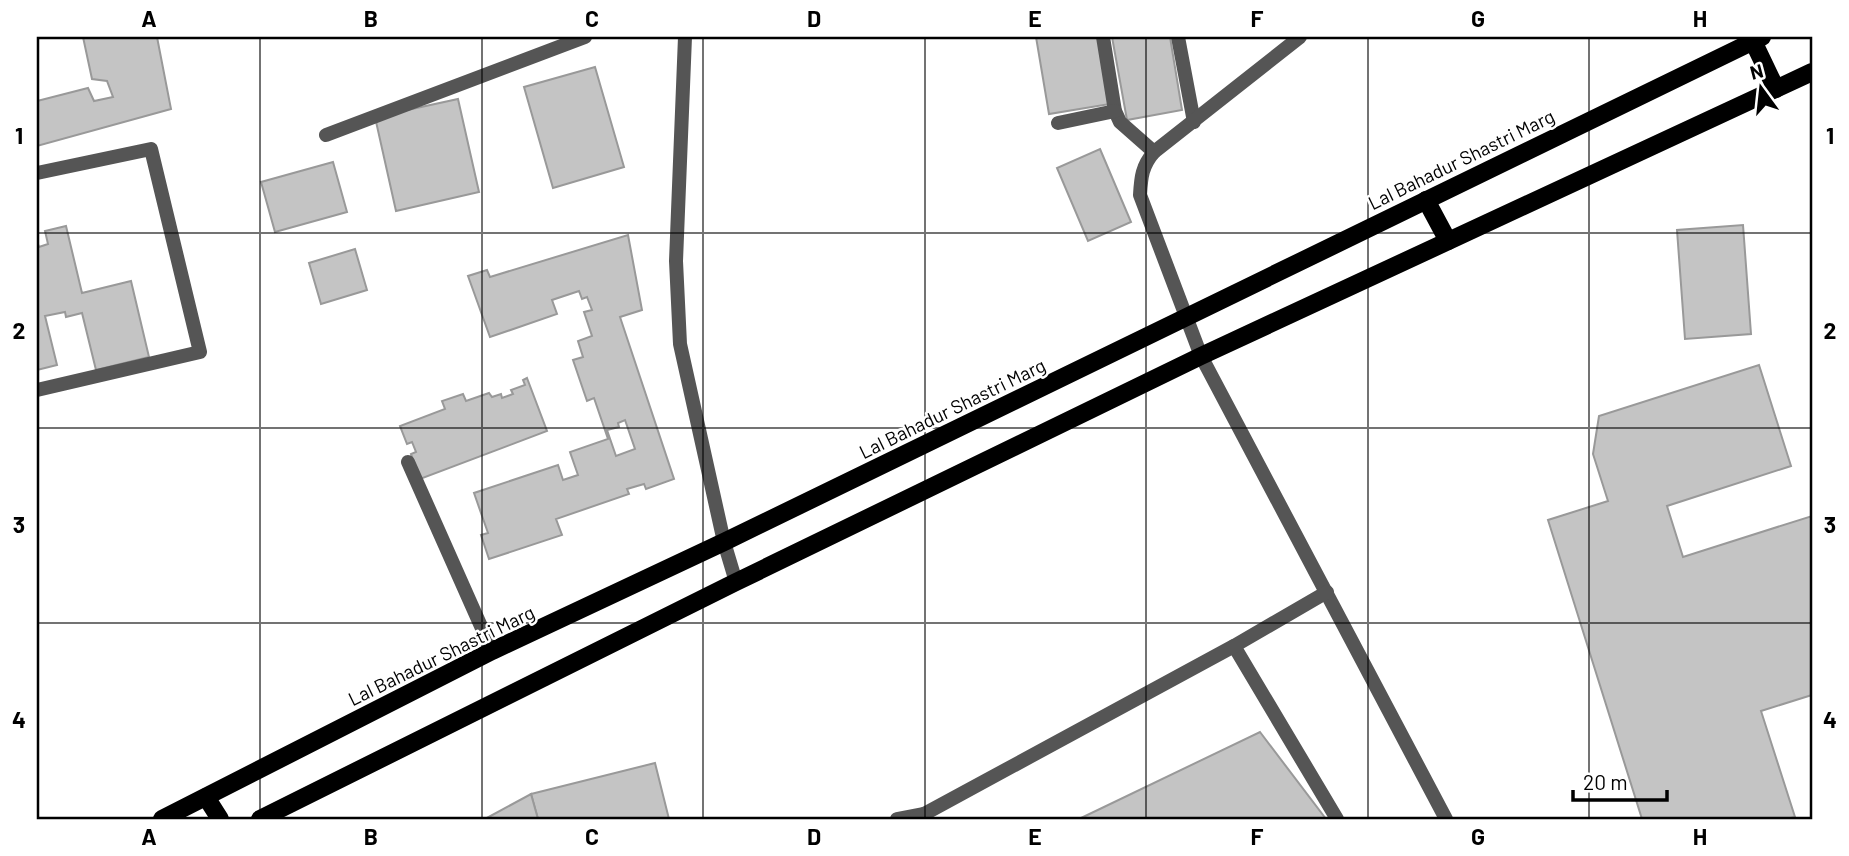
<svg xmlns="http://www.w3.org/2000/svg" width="1849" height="856" font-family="Barlow,sans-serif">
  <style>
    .building { fill: #c4c4c4; stroke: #999; stroke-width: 2; fill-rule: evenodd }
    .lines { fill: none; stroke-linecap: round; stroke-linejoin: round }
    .lane { stroke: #555; stroke-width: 14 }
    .street { stroke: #555; stroke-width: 14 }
    .primary { stroke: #000; stroke-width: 18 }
    .grid { fill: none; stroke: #000; stroke-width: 2; stroke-opacity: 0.55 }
    .labels { text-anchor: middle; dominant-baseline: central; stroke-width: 5; stroke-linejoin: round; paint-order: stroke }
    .street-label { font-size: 19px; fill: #000; stroke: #fff }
    .neatline { fill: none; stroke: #000; stroke-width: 2.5 }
    .grid-label { font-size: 23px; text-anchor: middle; font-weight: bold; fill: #000 }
  </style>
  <rect width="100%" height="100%" fill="#fff"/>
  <g class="building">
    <path d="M 83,37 L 157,37 L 171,109 L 37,146 L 37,101 L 88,88 L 94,101 L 113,97 L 107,81 L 92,79 Z"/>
    <path d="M 1036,37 L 1099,37 L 1110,104 L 1049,114 Z"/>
    <path d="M 1112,37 L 1170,37 L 1182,110 L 1127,120 Z"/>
    <path d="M 595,67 L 624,167 L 553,188 L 524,87 Z"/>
    <path d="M 458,99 L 479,192 L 396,211 L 375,117 Z"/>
    <path d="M 1100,149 L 1131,222 L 1088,241 L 1057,168 Z"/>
    <path d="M 333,162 L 347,212 L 275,232 L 261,182 Z"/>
    <path d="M 1743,225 L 1751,334 L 1685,339 L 1677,230 Z"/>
    <path d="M 66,226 L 82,293 L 131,281 L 149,357 L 96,370 L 82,313 L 66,317 L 65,312 L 45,316 L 57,365 L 37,370 L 37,241 L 39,247 L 48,244 L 45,231 Z"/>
    <path d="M 628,235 L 642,310 L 620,317 L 674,479 L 646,489 L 644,484 L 627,489 L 629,494 L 556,519 L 562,535 L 489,559 L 481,535 L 488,533 L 474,493 L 558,465 L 563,480 L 578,475 L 570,452 L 608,439 L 594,398 L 587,401 L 573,360 L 583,357 L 578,341 L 592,336 L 584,312 L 592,310 L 587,297 L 582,299 L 579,291 L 552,300 L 557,314 L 490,337 L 468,276 L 487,270 L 490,277 ZM 625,420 L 635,449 L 616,456 L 607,430 L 619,427 L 618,423 Z"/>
    <path d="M 355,249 L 367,290 L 321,304 L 309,263 Z"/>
    <path d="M 1759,365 L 1791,466 L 1667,506 L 1683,557 L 1812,516 L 1812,695 L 1761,711 L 1795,817 L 1787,819 L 1642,819 L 1548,520 L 1608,501 L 1593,454 L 1599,416 Z"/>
    <path d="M 527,378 L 547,431 L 420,479 L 411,454 L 416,452 L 412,442 L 407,444 L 400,426 L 445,409 L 442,401 L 463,394 L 466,401 L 489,393 L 492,397 L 501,394 L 502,398 L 513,394 L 511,390 L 525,385 L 523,380 Z"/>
    <path d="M 1260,732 L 1326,819 L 1079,819 Z"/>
    <path d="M 655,763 L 669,819 L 538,819 L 531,794 Z"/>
    <path d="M 531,794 L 538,819 L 485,819 Z"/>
  </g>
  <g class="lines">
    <g class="lane">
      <path d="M 1201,356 L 1446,819"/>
      <path d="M 408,462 L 492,651"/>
      <path d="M 1234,646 L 1337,819"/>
      <path d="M 897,819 L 923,814"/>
      <path d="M 915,819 L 1234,646 L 1327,592"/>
    </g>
    <g class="street">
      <path d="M 685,37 L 676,261 L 680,344 L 724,542 L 736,582"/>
      <path d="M 1103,37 L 1115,111 L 1120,122 L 1154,152"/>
      <path d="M 1178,37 L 1194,122"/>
      <path d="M 1058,123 L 1115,111"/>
      <path d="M 326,135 L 585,37"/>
      <path d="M 37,173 L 151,149 L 200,352 L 37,390"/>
      <path d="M 1201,356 L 1140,195 C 1141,177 1142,166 1154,152 L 1300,37"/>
    </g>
    <g class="primary">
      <path d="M 1753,41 L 1776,89"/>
      <path d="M 1426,200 L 1448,241"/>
      <path d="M 206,797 L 220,819"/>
      <path d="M 162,819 L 492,651 L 724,542 L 1762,37"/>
      <path d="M 260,819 L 736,582 L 1201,356 L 1812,72"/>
    </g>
  </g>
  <path class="grid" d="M 260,37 L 260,819M 482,37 L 482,819M 703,37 L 703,819M 925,37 L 925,819M 1146,37 L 1146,819M 1368,37 L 1368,819M 1589,37 L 1589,819M 37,233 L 1812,233M 37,428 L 1812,428M 37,623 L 1812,623"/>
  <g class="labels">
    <g class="street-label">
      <text transform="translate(1461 159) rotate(-26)">Lal Bahadur Shastri Marg</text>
      <text transform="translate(952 408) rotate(-26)">Lal Bahadur Shastri Marg</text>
      <text transform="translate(441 655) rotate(-26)">Lal Bahadur Shastri Marg</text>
    </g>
  </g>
  <rect width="1849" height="856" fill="none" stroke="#ffffff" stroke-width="77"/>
  <g transform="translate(1761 88) rotate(345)" stroke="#ffffff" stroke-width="5" paint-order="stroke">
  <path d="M0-5L12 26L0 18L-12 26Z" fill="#000000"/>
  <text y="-10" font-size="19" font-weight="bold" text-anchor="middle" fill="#000000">N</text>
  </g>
  <path d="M1573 790v10h94v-10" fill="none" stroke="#000000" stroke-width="3.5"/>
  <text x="1583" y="790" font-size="21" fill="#000000" stroke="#ffffff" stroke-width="5" paint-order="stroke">20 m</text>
  <rect x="38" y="38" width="1773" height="780" class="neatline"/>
  <g class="grid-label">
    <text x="149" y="27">A</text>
    <text x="371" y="27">B</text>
    <text x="592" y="27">C</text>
    <text x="814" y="27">D</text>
    <text x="1035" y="27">E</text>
    <text x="1257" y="27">F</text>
    <text x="1478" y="27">G</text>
    <text x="1700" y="27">H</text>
    <text x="19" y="144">1</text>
    <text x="1830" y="144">1</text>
    <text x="19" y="339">2</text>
    <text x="1830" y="339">2</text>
    <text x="19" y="533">3</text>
    <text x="1830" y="533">3</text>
    <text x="19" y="728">4</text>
    <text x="1830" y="728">4</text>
    <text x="149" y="845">A</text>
    <text x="371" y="845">B</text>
    <text x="592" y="845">C</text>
    <text x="814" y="845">D</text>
    <text x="1035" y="845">E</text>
    <text x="1257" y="845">F</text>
    <text x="1478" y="845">G</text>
    <text x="1700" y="845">H</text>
  </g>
</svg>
